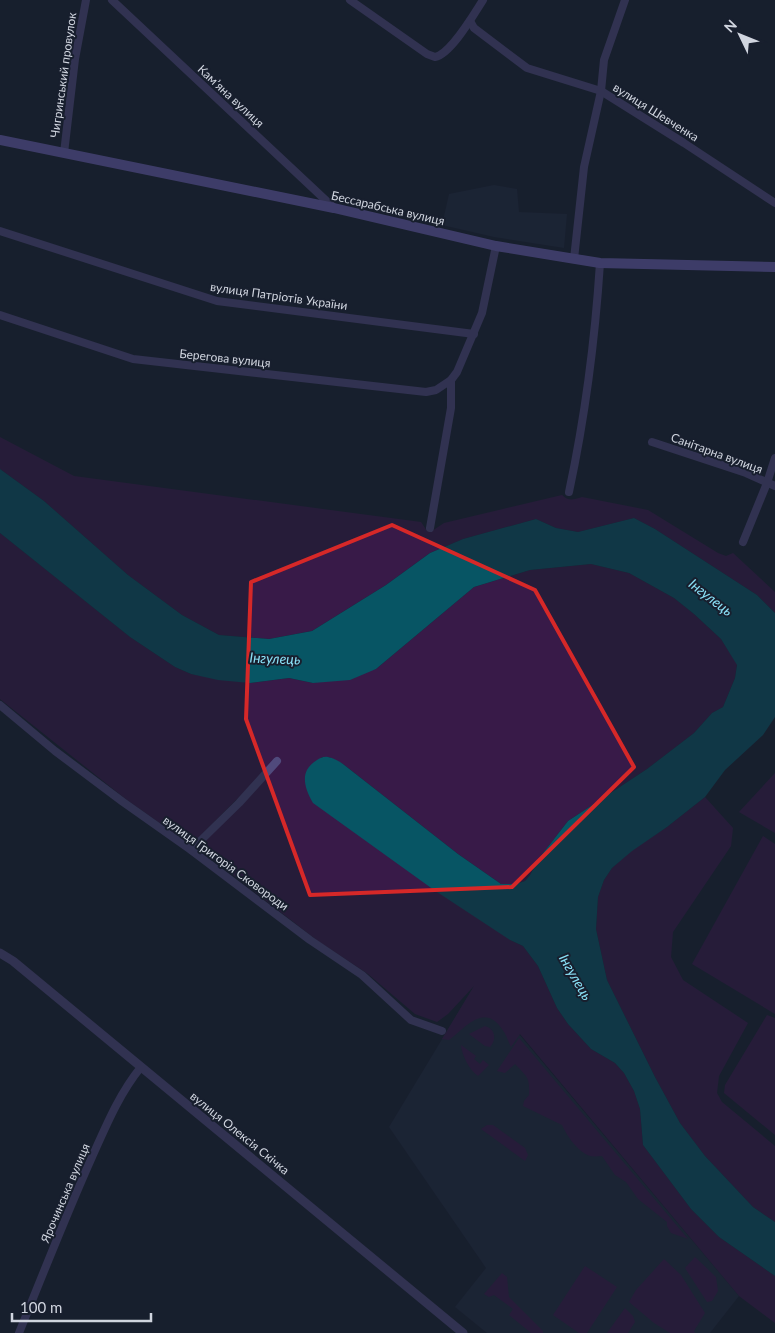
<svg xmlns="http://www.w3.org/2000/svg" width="775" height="1333" font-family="Lato,sans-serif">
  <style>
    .built { fill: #202a3c }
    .green { fill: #381a48 }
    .water { fill: #075564 }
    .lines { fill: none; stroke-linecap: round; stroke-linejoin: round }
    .minor { stroke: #504a7c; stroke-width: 8 }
    .tertiary { stroke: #504a7c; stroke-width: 9 }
    .secondary { stroke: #6c61b0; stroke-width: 10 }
    .marked { fill: none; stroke: #d62828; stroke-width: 4; stroke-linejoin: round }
    .labels { text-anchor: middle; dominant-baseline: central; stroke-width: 4; stroke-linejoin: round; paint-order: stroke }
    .street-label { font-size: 12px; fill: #d0d5df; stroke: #181f2e }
    .water-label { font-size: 14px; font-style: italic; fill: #89e0f6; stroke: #181f2e }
  </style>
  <rect width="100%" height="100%" fill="#181f2e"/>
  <g class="built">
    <path d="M 494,185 L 517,189 L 519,212 L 567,214 L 564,248 L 494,237 L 442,225 L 449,194 Z"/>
    <path d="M 476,983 L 739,1296 L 710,1333 L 487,1333 L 455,1307 L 486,1268 L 389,1127 Z"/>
  </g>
  <g class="green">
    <path d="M 0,437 L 74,476 L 421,522 L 427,531 L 432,531 L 444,523 L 562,495 C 568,501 573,500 582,497 L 648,510 L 718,553 L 726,556 L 733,553 L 775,592 L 775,613 L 757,595 L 655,529 L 634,518 L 578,532 L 556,528 L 536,519 L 463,539 L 430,553 L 386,585 L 312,631 L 269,639 L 219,635 L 182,615 L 128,575 L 44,501 L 0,469 Z"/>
    <path d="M 0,533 L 130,637 L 175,667 L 191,674 L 250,683 L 289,678 L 313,683 L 376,669 L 474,587 L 530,570 L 591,564 L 629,573 L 674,598 L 694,614 L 721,639 L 737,664 L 735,678 L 723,707 L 712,713 L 694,733 L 647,769 L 568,821 L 540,857 L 530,875 L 525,881 L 516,884 L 501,884 L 458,854 L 343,764 L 329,757 L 321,757 L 510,940 L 523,946 L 538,966 L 557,1008 L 568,1024 L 591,1049 L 615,1063 L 624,1073 L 634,1091 L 640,1109 L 643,1145 L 691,1209 L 719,1237 L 775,1276 L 775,1323 L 739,1296 L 520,1034 L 511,1047 C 508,1041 506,1034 502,1029 C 484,1002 465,1028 449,1040 L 442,1039 L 474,986 L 448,1014 L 437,1022 L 415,1014 L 368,974 L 318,941 L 198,848 L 252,794 L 247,789 L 191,845 L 127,800 L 0,699 Z"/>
    <path d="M 775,773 L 775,833 L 739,812 Z"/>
    <path d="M 705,797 L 733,828 L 731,846 L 673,932 L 671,957 L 683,980 L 748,1023 L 719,1076 L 717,1093 L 722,1102 L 775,1146 L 775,1222 L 753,1207 L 705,1156 L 680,1123 L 655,1077 L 607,980 L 596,929 L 598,897 L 604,880 L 612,868 L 632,850 L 667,827 Z"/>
    <path d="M 763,836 L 775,844 L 775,1014 L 692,964 Z"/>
    <path d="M 767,1015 L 775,1018 L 775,1135 L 724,1093 L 725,1085 Z"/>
    <path d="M 485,1026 C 495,1029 497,1039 490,1047 L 485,1046 L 469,1034 Z"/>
    <path d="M 519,1038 L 688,1239 L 671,1233 L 667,1226 L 667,1222 L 638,1199 L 626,1182 L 615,1175 L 602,1156 C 598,1156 594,1157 590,1156 C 578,1152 567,1136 562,1125 L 523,1106 L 524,1101 L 529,1095 C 530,1077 527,1077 515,1064 L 505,1073 L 497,1071 Z"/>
    <path d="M 461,1045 L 476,1056 L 474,1059 L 480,1064 L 483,1060 L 489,1065 L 478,1076 C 469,1070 462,1055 461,1045 Z"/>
    <path d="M 487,1125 L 493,1125 L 525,1148 L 528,1155 L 525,1161 L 481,1129 Z"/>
    <path d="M 695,1257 L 716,1277 L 718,1291 L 712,1301 L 707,1302 L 685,1268 Z"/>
    <path d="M 664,1259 L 681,1275 L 705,1313 L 694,1331 L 695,1333 L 670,1333 L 654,1323 L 629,1302 L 636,1290 Z"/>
    <path d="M 585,1266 L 617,1287 L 587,1333 L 579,1333 L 553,1315 Z"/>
    <path d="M 502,1273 L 507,1277 L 509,1297 L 543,1331 L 543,1333 L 531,1333 L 509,1315 L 513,1309 L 494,1295 L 489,1297 L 484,1294 Z"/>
    <path d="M 625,1308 L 633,1316 L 635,1322 L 628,1333 L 607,1333 Z"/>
  </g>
  <path class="water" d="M 0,469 L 44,501 L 128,575 L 182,615 L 219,635 L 269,639 L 312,631 L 386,585 L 430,553 L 463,539 L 536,519 L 556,528 L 578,532 L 634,518 L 655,529 L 757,595 L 775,613 L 775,717 L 763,735 L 725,770 L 705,797 L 667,827 L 632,851 L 612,868 L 604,880 L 598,897 L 596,929 L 607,980 L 655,1077 L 680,1123 L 705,1156 L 753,1207 L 775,1222 L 775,1276 L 719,1237 L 691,1209 L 643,1145 L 640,1109 L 634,1091 L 624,1073 L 615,1063 L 591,1049 L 568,1024 L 557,1008 L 538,966 L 523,946 L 510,940 L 434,890 L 313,803 C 304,787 299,771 317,760 C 320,758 324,756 328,757 C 333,758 339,761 343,764 L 458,854 L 501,884 L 516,884 L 525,881 L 530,875 L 540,857 L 568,821 L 647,769 L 694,733 L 712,713 L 723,707 L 735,678 L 737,665 L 721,639 L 694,614 L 674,598 L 629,573 L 591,564 L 530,570 L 474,587 L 376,669 L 350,680 L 313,683 L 289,678 L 250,683 L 218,680 L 191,674 L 175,667 L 130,637 L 0,533 Z"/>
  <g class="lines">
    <g class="minor">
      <path d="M 112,0 L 334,208"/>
      <path d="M 350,0 L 427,54 L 435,57 C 451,54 474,14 483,0"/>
      <path d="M 470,21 L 474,28 L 527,68 L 601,91 L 684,143 L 775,203"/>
      <path d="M 64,153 L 75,59 L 86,0"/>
      <path d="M 0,231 L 217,301 L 474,334"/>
      <path d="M 574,259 L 584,167 L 601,91 L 604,60 L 625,0"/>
      <path d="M 0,315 L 133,359 L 426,392 L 436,390 L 451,380"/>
      <path d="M 652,442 L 746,473 L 775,486"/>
      <path d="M 569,492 C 585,417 595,340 600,263"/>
      <path d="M 430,528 L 451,408 L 451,380 L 457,372 L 482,313 L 496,246"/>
      <path d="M 743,542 L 767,483 L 775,458"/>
      <path d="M 0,705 L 55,751 L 123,802 L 191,850 L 310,940 L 362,975 L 411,1020 L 442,1031"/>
      <path d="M 191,850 L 239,803 L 277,761"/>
      <path d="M 19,1333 C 43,1274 66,1215 92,1157 C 106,1126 119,1094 141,1067"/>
    </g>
    <path class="tertiary" d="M 0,953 L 13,961 L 463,1333"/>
    <path class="secondary" d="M 0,140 L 334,208 L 496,246 L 600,263 L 775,267"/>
  </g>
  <path d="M0 0H775V1333H0ZM 392,525 L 535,590 L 634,767 L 512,887 L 310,895 L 246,719 L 251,582 Z" fill="#181f2e" fill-opacity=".55" fill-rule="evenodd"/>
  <path class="marked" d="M 392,525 L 535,590 L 634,767 L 512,887 L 310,895 L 246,719 L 251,582 Z"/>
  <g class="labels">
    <g class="street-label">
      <text transform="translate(63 75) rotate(-82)">Чигринський провулок</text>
      <text transform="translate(231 96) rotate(43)">Камʼяна вулиця</text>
      <text transform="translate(656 112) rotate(32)">вулиця Шевченка</text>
      <text transform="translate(388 208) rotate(13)">Бессарабська вулиця</text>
      <text transform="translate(279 296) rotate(8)">вулиця Патріотів України</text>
      <text transform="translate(225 358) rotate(6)">Берегова вулиця</text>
      <text transform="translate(717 453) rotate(20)">Санітарна вулиця</text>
      <text transform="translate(226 863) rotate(36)">вулиця Григорія Сковороди</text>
      <text transform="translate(240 1133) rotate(39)">вулиця Олексія Скічка</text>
      <text transform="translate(65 1193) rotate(-67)">Ярочинська вулиця</text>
    </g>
    <g class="water-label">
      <text transform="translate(711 597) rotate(38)">Інгулець</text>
      <text transform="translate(275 658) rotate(2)">Інгулець</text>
      <text transform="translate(576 977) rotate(60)">Інгулець</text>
    </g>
  </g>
  <g transform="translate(740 35) rotate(313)" stroke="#181f2e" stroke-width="4" paint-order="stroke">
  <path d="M0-4L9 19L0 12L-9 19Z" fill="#d0d5df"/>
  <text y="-8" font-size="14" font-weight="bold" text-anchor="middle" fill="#d0d5df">N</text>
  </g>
  <path d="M12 1313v8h139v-8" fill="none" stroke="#d0d5df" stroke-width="2.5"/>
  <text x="20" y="1313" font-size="15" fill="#d0d5df" stroke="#181f2e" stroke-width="4" paint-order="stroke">100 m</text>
</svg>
